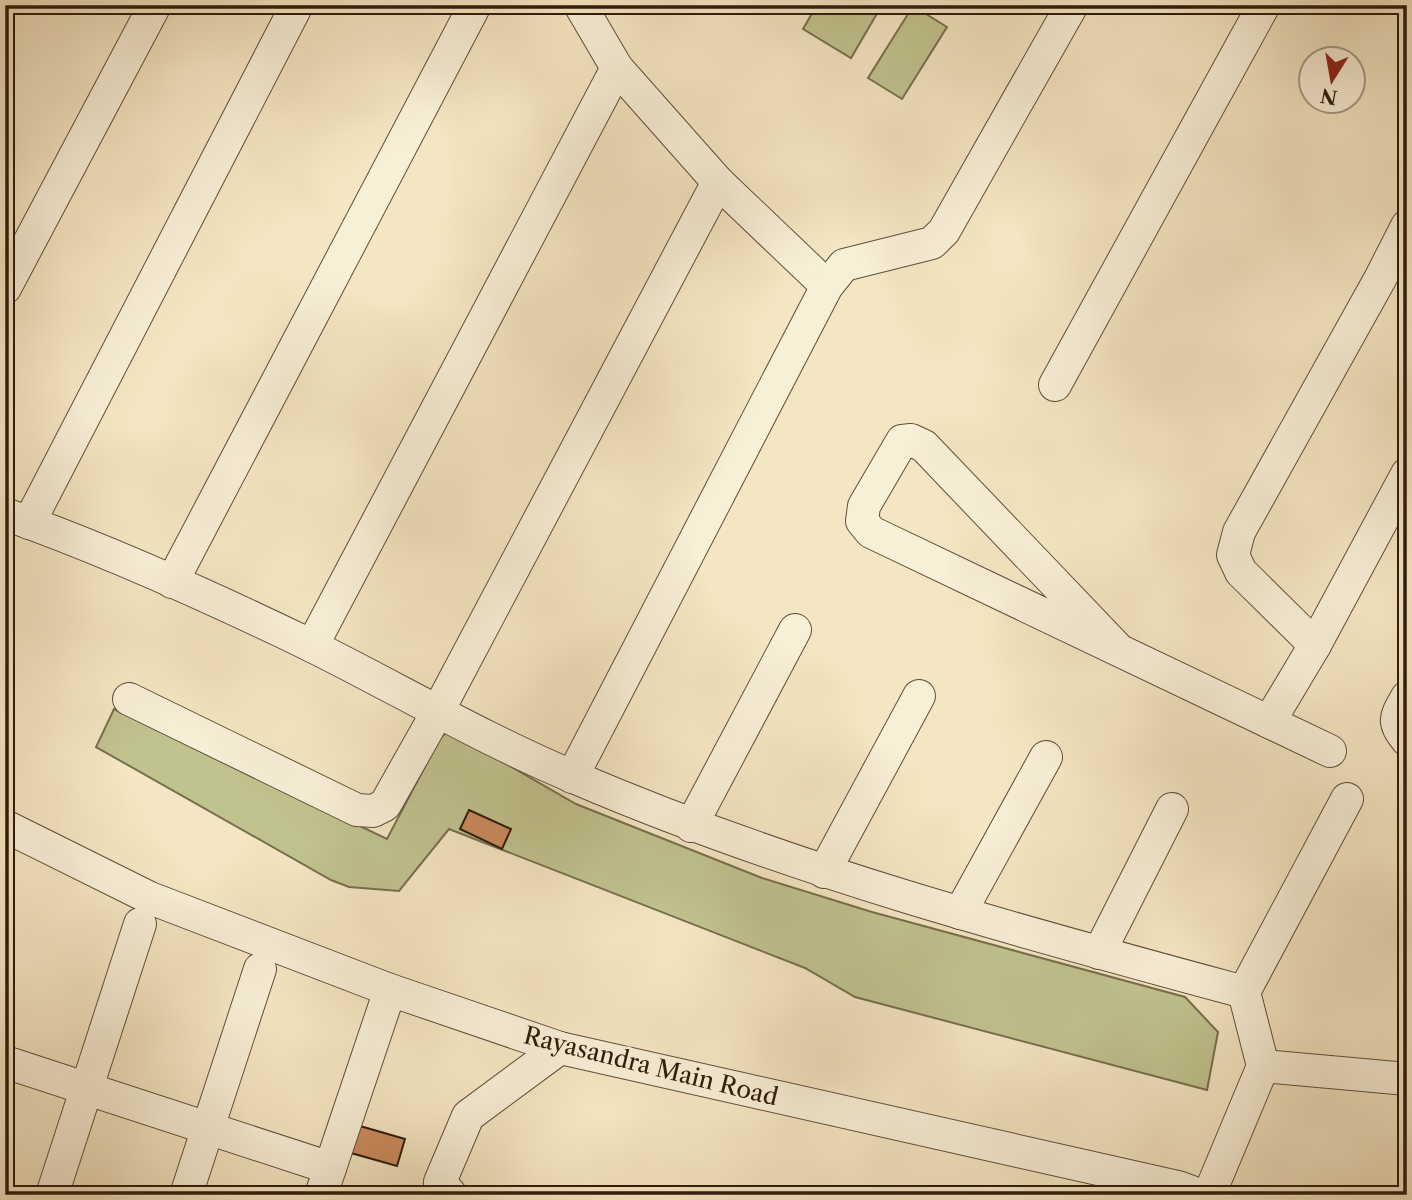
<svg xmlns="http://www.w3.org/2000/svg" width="1412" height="1200" font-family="'Libre Caslon Text',serif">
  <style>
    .green { fill: #c1c38f; stroke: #776f4e; stroke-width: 2 }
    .building { fill: #cb8b5e; stroke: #2d1b0c; stroke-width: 2 }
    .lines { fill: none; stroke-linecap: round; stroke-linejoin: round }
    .minor-casing { stroke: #5f4e3a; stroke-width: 34 }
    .minor { stroke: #f8efd7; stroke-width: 32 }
    .labels { text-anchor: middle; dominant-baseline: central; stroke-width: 5; stroke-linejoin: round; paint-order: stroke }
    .street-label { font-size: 24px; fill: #2d1b0c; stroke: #f8efd7 }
  </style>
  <rect width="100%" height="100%" fill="#f4e6c2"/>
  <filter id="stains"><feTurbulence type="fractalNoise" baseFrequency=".00286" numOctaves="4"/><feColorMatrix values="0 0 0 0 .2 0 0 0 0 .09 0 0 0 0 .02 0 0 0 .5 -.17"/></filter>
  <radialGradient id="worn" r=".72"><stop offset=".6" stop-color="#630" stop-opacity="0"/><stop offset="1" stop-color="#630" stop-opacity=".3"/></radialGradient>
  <g class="green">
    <path d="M 817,5 L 882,5 L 851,58 L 803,29 Z"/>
    <path d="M 913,6 L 947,27 L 902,99 L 868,78 Z"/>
    <path d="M 114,709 L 387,839 L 440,738 L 446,733 L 456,735 L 576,804 L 762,878 L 872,912 L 1185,997 L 1218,1032 L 1207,1090 L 855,997 L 805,968 L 449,829 L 399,891 L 349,887 L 331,880 L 96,747 Z"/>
  </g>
  <g class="building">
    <path d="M 469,810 L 511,829 L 502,849 L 460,829 Z"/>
    <path d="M 360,1126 L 405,1139 L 397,1166 L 351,1153 Z"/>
  </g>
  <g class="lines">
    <defs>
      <g id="minor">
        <path d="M 580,5 L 617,68 L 718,182 L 827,286"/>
        <path d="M 5,288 L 155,5"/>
        <path d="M 1055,385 L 1264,5"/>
        <path d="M 5,514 C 110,551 213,598 312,646 C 400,690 485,740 576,778 C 791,870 1018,931 1244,992 L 1347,799"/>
        <path d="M 29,523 L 297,5"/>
        <path d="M 172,582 L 475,5"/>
        <path d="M 1315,645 L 1241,572 L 1233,555 L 1239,532 L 1380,279 L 1407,226"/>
        <path d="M 312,646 L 617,68"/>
        <path d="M 1119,650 L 924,446 L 911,440 L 902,441 L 864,506 L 862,521 L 871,532 L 1330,751"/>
        <path d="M 1407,697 C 1396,717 1391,721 1407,740"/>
        <path d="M 129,699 L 357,810 L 373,811 L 385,805 L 438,711 L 718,182"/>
        <path d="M 1269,722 L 1315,645 L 1407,474"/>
        <path d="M 572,777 L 827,286 L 844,265 L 932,243 L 944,231 L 1072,5"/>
        <path d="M 5,826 L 150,898 L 390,990 L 560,1048 L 1178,1187 L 1200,1195"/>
        <path d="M 691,826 L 795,630"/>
        <path d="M 824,872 L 919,696"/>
        <path d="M 960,913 L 1046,757"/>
        <path d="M 1099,953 L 1172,809"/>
        <path d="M 1244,992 L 1263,1066"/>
        <path d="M 5,1062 L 330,1168"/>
        <path d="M 52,1195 L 140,924"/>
        <path d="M 186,1195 L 260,969"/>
        <path d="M 321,1195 L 390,990"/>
        <path d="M 451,1195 L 440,1182 L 468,1116 L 560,1048"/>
        <path d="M 1209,1195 L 1263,1066 L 1407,1079"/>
      </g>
    </defs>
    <use href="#minor" class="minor-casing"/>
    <use href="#minor" class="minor"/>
  </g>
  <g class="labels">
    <g class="street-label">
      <text transform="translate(651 1066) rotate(14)">Rayasandra Main Road</text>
    </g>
  </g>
  <rect width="1412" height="1200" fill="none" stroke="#f4e6c2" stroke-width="28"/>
  <rect x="7" y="7" width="1398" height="1186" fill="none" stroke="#2d1b0c" stroke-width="3.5"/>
  <rect x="14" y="14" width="1384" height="1172" fill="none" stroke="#2d1b0c" stroke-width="2"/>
  <g transform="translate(1332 80) rotate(191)"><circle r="33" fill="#f8efd7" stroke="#a79a86" stroke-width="2"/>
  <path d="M0-5L12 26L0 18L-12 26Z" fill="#8f2418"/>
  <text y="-10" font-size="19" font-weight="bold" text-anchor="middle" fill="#2d1b0c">N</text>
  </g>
  <rect width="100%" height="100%" filter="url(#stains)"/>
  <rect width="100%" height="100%" fill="url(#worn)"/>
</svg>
